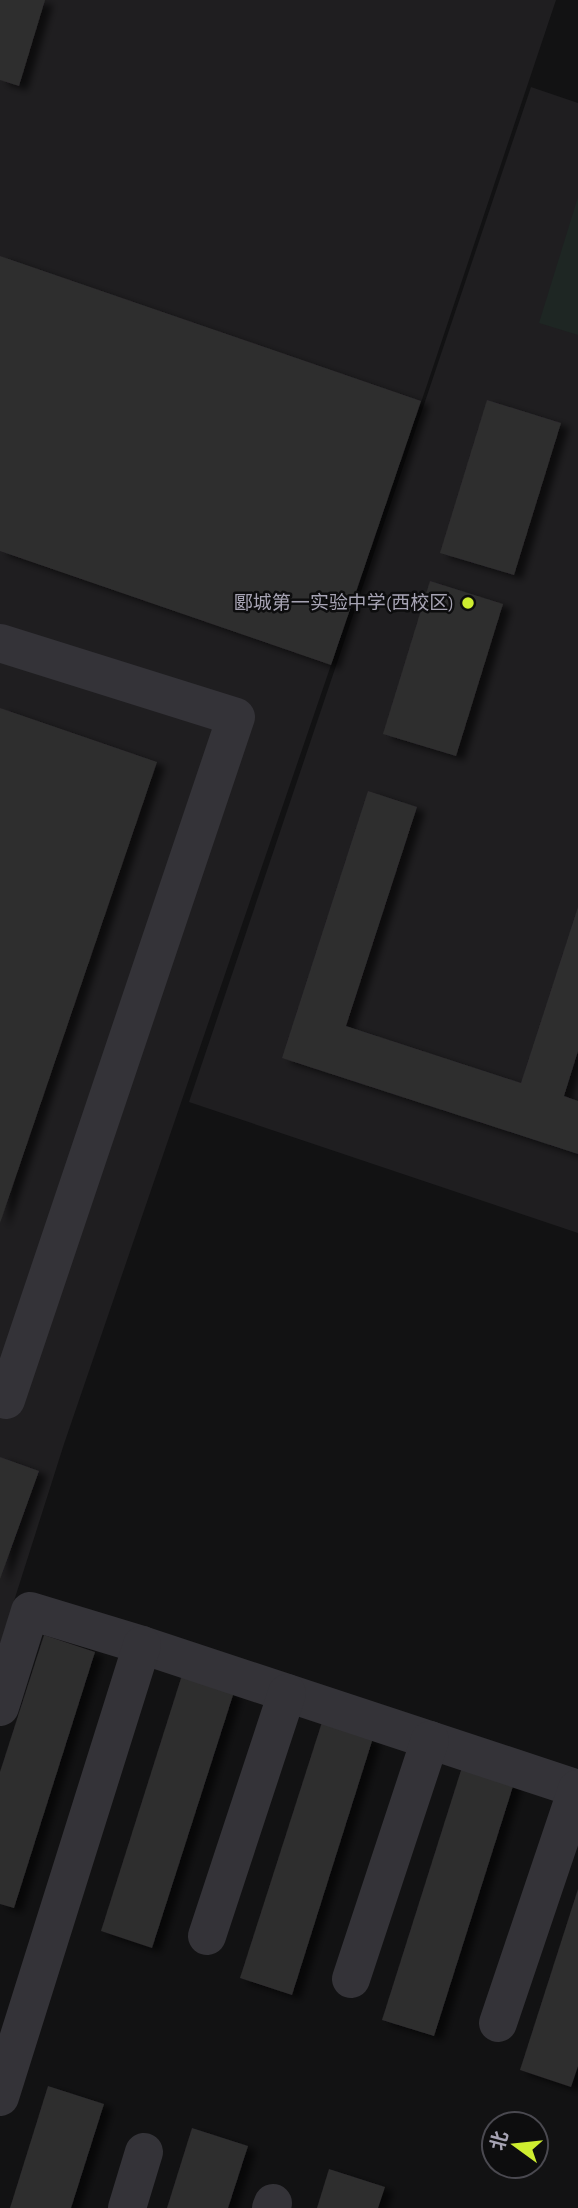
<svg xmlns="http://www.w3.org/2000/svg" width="578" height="2208" font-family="'Alegreya Sans','Noto Sans SC',sans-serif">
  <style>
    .built { fill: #1f1e20 }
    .green { fill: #1e2623 }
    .building { fill: #2e2d2f; filter: url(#shadow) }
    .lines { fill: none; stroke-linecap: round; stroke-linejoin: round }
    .minor { stroke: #343338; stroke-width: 38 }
    .poi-dot { fill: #ceed30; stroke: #0d0d0e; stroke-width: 2.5 }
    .labels { text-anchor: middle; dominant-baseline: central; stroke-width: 5; stroke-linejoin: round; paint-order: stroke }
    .poi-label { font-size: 19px; fill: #a6a3b3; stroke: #0d0d0e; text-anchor: end }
  </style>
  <defs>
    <filter id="shadow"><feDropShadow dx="8" dy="4.5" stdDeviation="3.5" flood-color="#0009"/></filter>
  </defs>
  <rect width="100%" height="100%" fill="#121213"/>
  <g class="built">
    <path d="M 0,0 L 556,0 L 427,385 L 64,1444 L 0,1645 Z"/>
    <path d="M 531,87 L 578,103 L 578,1233 L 189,1102 Z"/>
  </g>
  <path class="green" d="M 578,197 L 578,335 L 539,323 Z"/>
  <g class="building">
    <path d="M 0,0 L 45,0 L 19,86 L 0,80 Z"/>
    <path d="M 0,256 L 421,401 L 331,665 L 0,551 Z"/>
    <path d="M 487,400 L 561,423 L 514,575 L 440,553 Z"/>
    <path d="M 430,581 L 503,604 L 456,756 L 383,734 Z"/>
    <path d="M 0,708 L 157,762 L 0,1223 Z"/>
    <path d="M 368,791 L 417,807 L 346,1026 L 521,1083 L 578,907 L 578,1051 L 564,1096 L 578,1101 L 578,1154 L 282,1058 Z"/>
    <path d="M 0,1457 L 39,1471 L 0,1579 Z"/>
    <path d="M 44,1635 L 95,1652 L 14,1908 L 0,1904 L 0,1772 Z"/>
    <path d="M 182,1675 L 234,1692 L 152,1948 L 101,1931 Z"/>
    <path d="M 322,1722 L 373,1738 L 292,1995 L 240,1978 Z"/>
    <path d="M 463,1764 L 515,1780 L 434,2036 L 382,2020 Z"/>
    <path d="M 578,1889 L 578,2066 L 571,2087 L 520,2070 Z"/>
    <path d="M 48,2086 L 104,2104 L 71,2208 L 10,2208 Z"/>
    <path d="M 192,2128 L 248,2146 L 228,2208 L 167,2208 Z"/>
    <path d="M 329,2169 L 385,2187 L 378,2208 L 317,2208 Z"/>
  </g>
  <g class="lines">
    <g class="minor">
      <path d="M 0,643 L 236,717 L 6,1400 L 0,1398"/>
      <path d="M 0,1707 L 30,1611 L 142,1645 L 578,1789"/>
      <path d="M 207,1936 L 287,1693"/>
      <path d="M 351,1979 L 430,1740"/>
      <path d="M 498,2023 L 577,1789"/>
      <path d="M 0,2097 L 142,1645"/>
      <path d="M 127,2208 L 144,2152"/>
      <path d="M 271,2208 L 273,2203"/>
    </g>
  </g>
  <circle class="poi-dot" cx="468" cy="603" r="7"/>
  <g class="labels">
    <g class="poi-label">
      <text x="454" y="603">郾城第一实验中学(西校区)</text>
    </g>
  </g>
  <g transform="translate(515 2145) rotate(285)"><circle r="33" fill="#0d0d0e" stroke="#4a4950" stroke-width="2"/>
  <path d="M0-5L12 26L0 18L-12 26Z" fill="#ceed30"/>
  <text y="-10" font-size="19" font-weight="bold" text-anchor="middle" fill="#a6a3b3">北</text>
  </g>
</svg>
